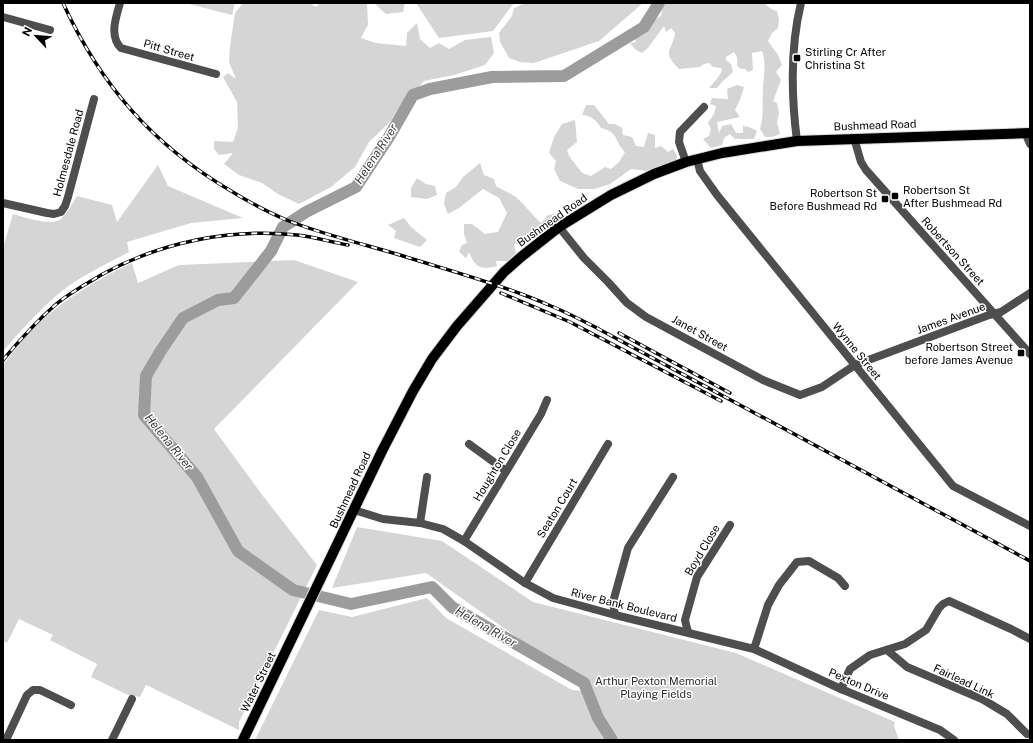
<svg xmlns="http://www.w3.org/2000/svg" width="1033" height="743" font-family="'Public Sans',sans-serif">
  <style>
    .green { fill: #d5d5d5 }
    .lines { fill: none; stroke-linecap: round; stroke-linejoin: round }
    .river { stroke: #9c9c9c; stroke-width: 12 }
    .major-casing { stroke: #dbdbdb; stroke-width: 12 }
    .minor { stroke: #4e4e4e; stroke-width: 8 }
    .major { stroke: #000; stroke-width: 10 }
    .rail-casing { stroke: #000; stroke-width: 3.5 }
    .rail { stroke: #fff; stroke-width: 2; stroke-dasharray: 6; stroke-linecap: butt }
    .poi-dot { fill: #000; stroke: #fff; stroke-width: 1.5 }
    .labels { text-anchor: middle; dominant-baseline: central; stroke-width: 3; stroke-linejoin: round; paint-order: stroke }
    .street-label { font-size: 11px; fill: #000; stroke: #fff }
    .poi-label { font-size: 11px; fill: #000; stroke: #fff; text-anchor: start }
    .park-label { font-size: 11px; fill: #2c2c2c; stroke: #fff }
    .water-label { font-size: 12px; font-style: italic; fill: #3d3d3d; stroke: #fff }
  </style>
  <rect width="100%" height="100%" fill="#fff"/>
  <g class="green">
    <path d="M 185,3 L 235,3 L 232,15 Z"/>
    <path d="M 243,3 L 310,3 L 316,7 L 320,3 L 367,3 L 368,25 L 361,38 L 376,43 L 406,46 L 407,33 L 417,23 L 420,39 L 430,48 L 439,43 L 449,49 L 465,40 L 491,37 L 494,53 L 485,65 L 454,75 L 424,81 L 398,109 L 390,122 L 369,142 L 355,167 L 331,187 L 299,204 L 278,194 L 262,183 L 239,175 L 224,164 L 233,153 L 219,155 L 214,149 L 214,141 L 233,142 L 238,128 L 237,102 L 223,77 L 228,73 L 236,79 L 229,62 L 230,46 L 235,13 Z"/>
    <path d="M 374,3 L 405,3 L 403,12 L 386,14 Z"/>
    <path d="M 416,3 L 514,3 L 493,31 L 439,38 Z"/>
    <path d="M 525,3 L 643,3 L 599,41 L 534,63 L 520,62 L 509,58 L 500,42 L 499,33 L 512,16 L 514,8 Z"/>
    <path d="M 665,3 L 767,3 L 766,5 L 773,10 L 777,11 L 779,19 L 778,28 L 772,33 L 768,41 L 778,55 L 782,65 L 776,72 L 781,80 L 773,101 L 777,103 L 779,113 L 777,122 L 780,134 L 772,137 L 765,137 L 760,129 C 764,116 762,104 763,91 C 763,77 767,65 762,51 L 752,53 L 753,70 L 748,72 L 745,69 L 741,69 L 737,66 C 738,60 737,56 734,52 L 726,57 L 726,60 L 731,64 L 733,72 L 722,82 L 717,88 L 709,88 L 716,80 L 722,71 L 721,68 L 713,67 L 709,63 L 704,64 L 700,67 L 679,69 C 661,51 672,52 675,33 L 671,28 L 666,32 L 664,26 L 648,48 L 642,53 L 636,50 L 630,43 L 636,42 L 634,38 L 649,28 L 654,20 L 661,16 L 662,10 Z"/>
    <path d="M 737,85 L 744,87 L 740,100 L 735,110 L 740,117 L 717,122 L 719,133 L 722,126 L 731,124 L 736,133 L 743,133 L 743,126 L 749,127 L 757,131 L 754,139 L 735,139 L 730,134 L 724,138 L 722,145 L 711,148 L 703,139 L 709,136 L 711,129 L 708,123 L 714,114 L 716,106 L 710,104 L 712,98 L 728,99 L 727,89 Z"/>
    <path d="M 586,105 L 594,105 L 609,124 L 615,124 L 622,128 L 623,135 L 632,137 L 636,146 L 644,147 L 648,133 L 655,135 L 655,148 L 661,146 L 668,152 L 673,149 L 677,156 L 676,162 L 647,171 L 631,169 L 610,184 L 594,189 L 578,189 L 560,181 L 554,169 L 556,161 L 549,153 L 554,137 L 562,124 L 575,120 L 577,142 L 567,150 L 569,156 L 582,173 L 591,176 L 605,167 L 611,169 L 619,162 L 625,152 C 614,141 619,132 601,128 C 597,121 591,115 582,115 Z"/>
    <path d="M 480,163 L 484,175 L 494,179 L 496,186 C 502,190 510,193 516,197 C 525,205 532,215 541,223 L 548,215 L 558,214 L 555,223 L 534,239 L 524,236 L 521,243 L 514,244 L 516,253 L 508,261 L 496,261 L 497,266 C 481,270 475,268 469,252 L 466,258 L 459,252 L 462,245 L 467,243 L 464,234 L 464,224 L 472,224 L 485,234 L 498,232 L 507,213 L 499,198 L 483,189 L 459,208 L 448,214 L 444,204 L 446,193 L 456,187 L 463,177 Z"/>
    <path d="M 158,165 L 168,186 L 243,218 L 191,223 L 127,242 L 129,252 C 105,265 78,277 57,295 C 38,312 20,331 3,351 L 3,248 L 13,214 C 24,217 51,227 61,219 C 68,213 72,203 77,196 L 112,205 L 117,222 Z"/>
    <path d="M 417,178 L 426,184 L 435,186 L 437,195 L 427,199 L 411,197 L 411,188 Z"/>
    <path d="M 404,218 L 411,227 L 427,240 L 420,247 L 394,238 L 396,231 L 388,225 Z"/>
    <path d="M 294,260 L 358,282 L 214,429 L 263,496 L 317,565 L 239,722 L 239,730 L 146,685 L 140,697 L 128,695 L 91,677 L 97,664 L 50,640 L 53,635 L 19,619 L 7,643 L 3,641 L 3,365 C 17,347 34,325 53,311 C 77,292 104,276 132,263 L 138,283 L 179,265 Z"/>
    <path d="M 357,527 L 442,541 L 533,602 L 736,653 L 895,722 L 894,726 L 899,740 L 255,740 L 319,610 L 352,617 L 427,598 L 446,618 L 572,690 L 594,692 L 426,573 L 332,588 Z"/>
  </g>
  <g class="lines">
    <path class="river" d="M 612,740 L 598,718 L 584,683 L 452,607 L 432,587 L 351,604 L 293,590 L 238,551 L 197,477 L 144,415 L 146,376 L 160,352 L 183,318 L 218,300 L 234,298 L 271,251 L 283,227 L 306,212 L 356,187 L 389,137 L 413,95 L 430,89 L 492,77 L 564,76 L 644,27 L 659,3"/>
    <defs>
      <path id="major" d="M 243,740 L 382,451 L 413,391 L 432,359 L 457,326 L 504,272 L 521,257 L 559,227 L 611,195 L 654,174 L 686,162 L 722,153 L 797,141 L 1030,133"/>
    </defs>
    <use href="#major" class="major-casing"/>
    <g class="minor">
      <path d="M 120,3 C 116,17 109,36 121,48 L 216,74"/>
      <path d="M 3,17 L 50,30"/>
      <path d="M 1028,133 L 1027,137 L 1030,144"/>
      <path d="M 854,138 L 861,162 L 866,170 L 1030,354"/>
      <path d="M 797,141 C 791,94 790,48 801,3"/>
      <path d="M 697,159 L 700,171 L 717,195 L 953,486 L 1030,526"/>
      <path d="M 686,162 L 679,142 L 680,132 L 704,107"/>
      <path d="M 3,203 L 47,213 L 54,214 L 61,212 L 65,206 L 68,197 L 94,99"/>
      <path d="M 559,227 L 584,258 L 608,282 L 627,303 L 646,317 L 763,380 L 800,395 L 822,387 L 855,365 L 989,315 L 1001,312 L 1030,293"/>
      <path d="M 469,444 L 506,471"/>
      <path d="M 354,510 L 383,519 L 420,523 L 443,529 L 464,541 L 525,583 L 553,598 L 615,615 L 754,649 L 768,605 L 779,585 L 797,562 L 809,561 L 838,578 L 845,586"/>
      <path d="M 420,523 L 427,477"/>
      <path d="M 464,541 L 541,414 L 547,400"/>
      <path d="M 525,583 L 608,444"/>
      <path d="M 615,615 L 613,602 L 628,548 L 673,477"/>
      <path d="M 688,632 L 685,620 L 697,577 L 730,525"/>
      <path d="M 754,649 L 841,689 L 940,730 L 954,740"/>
      <path d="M 887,650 L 907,667 L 982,699 L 1007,714 L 1027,734 L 1030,734"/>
      <path d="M 841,689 L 850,669 L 870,655 L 905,644 L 926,630 L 939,608 L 943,604 L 949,601 L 1011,629 L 1030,639"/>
      <path d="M 6,740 L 27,695 L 33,690 L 40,690 L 71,705"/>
      <path d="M 112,740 L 132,699"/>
    </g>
    <use href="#major" class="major"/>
    <defs>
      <g id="rail">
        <path d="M 63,3 C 101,86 153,145 231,191 C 249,202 269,213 289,221 C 325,235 363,244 400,255 C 451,271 503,285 551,306 C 566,312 581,320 595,327 L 1030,561"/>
        <path d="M 501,293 L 570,322 L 721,401"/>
        <path d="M 619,333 L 730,393"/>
        <path d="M 3,360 C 19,341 35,323 53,307 C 67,294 85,285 101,275 C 161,242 230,228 297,235 C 315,237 331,242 348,245"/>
      </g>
    </defs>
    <use href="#rail" class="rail-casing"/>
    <use href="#rail" class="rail"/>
  </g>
  <g class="poi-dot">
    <rect x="793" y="54" width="8" height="8" rx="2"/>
    <rect x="891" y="192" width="8" height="8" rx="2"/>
    <rect x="881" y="195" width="8" height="8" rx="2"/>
    <rect x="1017" y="349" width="8" height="8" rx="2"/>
  </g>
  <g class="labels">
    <g class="street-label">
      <text transform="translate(169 50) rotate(16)">Pitt Street</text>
      <text transform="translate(875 125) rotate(-2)">Bushmead Road</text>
      <text transform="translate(68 153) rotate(-75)">Holmesdale Road</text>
      <text transform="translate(552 220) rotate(-35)">Bushmead Road</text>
      <text transform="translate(953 251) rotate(48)">Robertson Street</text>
      <text transform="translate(951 318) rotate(-20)">James Avenue</text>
      <text transform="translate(700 333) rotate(29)">Janet Street</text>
      <text transform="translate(857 351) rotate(51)">Wynne Street</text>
      <text transform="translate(497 465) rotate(-59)">Houghton Close</text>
      <text transform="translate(350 490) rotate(-65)">Bushmead Road</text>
      <text transform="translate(557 508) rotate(-59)">Seaton Court</text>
      <text transform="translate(702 550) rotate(-59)">Boyd Close</text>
      <text transform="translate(624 605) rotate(14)">River Bank Boulevard</text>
      <text transform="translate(964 681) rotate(25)">Fairlead Link</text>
      <text transform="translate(258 682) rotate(-64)">Water Street</text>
      <text transform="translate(859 684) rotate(23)">Pexton Drive</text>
    </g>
    <g class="poi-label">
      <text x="805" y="52">Stirling Cr After<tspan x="805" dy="13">Christina St</tspan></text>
      <text x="903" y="190">Robertson St<tspan x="903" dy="13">After Bushmead Rd</tspan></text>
      <text x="877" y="193" text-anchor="end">Robertson St<tspan x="877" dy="13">Before Bushmead Rd</tspan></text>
      <text x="1013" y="347" text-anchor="end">Robertson Street<tspan x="1013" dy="13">before James Avenue</tspan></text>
    </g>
    <g class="park-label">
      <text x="656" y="681">Arthur Pexton Memorial<tspan x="656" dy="13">Playing Fields</tspan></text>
    </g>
    <g class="water-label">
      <text transform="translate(376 154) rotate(-57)">Helena River</text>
      <text transform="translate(169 442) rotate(51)">Helena River</text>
      <text transform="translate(486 627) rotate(30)">Helena River</text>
    </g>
  </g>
  <rect width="1033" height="743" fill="none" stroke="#000000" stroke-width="8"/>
  <g transform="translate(36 36) rotate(296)" stroke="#ffffff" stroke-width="3" paint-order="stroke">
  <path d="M0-3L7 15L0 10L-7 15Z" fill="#000000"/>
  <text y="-6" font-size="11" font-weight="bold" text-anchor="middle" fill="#000000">N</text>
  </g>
</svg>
